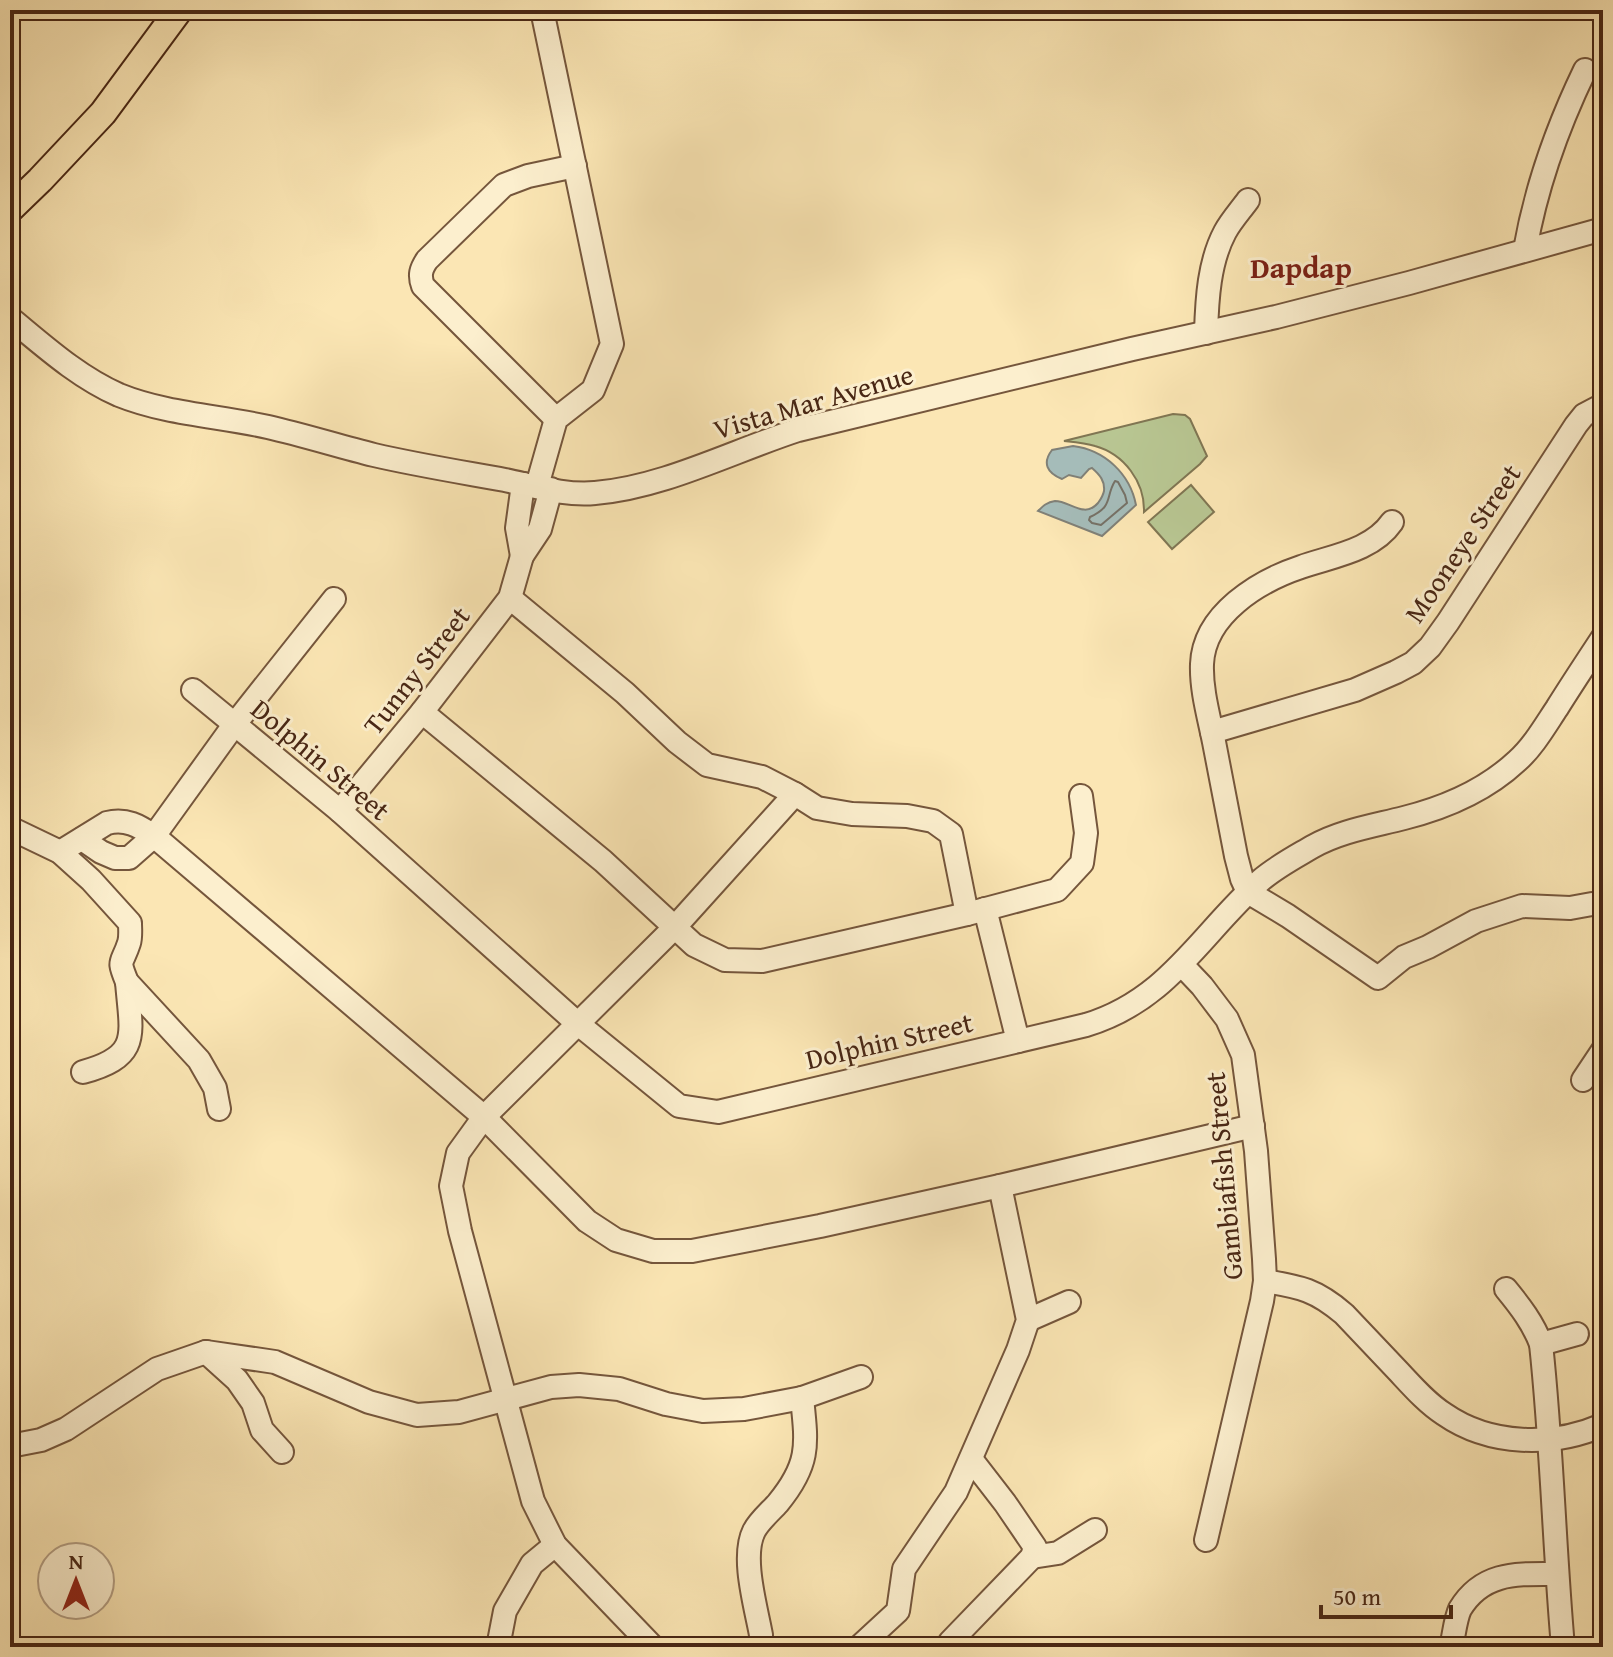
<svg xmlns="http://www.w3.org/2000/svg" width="1613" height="1657" font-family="'Gentium Book Plus',serif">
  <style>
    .green { fill: #b8c692; stroke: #807653; stroke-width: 2 }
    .water { fill: #a5bcb9; stroke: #808077; stroke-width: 2 }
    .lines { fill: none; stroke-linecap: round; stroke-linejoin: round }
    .shore { stroke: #767166; stroke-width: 2 }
    .minor-casing { stroke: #75563c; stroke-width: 26 }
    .major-casing { stroke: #482614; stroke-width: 30 }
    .minor { stroke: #fcefce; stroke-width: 22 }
    .major { stroke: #fbe6b4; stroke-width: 26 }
    .labels { text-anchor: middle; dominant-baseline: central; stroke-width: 6; stroke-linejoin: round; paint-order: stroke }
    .street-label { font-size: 28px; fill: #482614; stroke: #fcefce }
    .neighbourhood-label { font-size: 30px; font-weight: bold; fill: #7a1f14; stroke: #fcefce }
  </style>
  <rect width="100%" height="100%" fill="#fbe6b4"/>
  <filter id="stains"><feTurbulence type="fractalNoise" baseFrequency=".0025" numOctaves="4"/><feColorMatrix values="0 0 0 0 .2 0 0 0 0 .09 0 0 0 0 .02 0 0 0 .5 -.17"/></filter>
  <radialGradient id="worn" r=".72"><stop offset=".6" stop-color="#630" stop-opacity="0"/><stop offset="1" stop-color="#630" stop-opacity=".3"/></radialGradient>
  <g class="green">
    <path d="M 1173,414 L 1185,415 L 1190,419 L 1207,456 L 1200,464 L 1144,512 C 1145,482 1124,454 1095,446 C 1086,443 1074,442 1064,441 Z"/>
    <path d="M 1191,485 L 1214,512 L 1172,549 L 1148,522 Z"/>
  </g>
  <path class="water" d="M 1073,446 C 1105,450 1130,474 1136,505 L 1102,536 L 1038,511 C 1043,506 1047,502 1055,501 C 1070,501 1084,519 1098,503 C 1101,499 1103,496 1104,491 C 1105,481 1100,475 1092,468 L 1089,469 L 1081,478 L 1069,475 L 1062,479 C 1047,473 1042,463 1052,450 Z"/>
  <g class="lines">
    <path class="shore" d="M 1115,481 L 1118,482 L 1125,495 L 1127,503 L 1101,525 L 1092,523 L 1089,520 L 1090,517 C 1114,506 1105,497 1115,481 Z"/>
    <defs>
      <g id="minor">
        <path d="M 1525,250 C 1536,187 1557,128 1585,70"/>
        <path d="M 10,318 C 44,346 78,377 119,395 C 166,414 219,416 268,427 C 303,435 338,446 374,455 C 417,465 461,472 505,480 C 534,486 566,496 595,493 C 662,488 733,451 798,430 L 1132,349 L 1276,317 L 1409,283 L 1603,229"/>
        <path d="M 1206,333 C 1207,299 1209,262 1225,232 C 1231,221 1240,211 1248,200"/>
        <path d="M 556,419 L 423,286 C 419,275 421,269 427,260 L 504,185 L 528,176 L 575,166"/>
        <path d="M 523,484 L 517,528 L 522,556 L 540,529 L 551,489"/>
        <path d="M 537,486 L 556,419 L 593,390 L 612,344 L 542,10"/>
        <path d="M 1392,522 C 1372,551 1332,556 1301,567 C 1259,581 1204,614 1202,664 C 1201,690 1209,717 1214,742 C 1221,780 1229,818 1236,856 L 1242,879 L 1248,892 L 1288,916 L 1378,978 L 1404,957 L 1428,947 L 1476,921 L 1522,906 L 1570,908 L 1592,904 L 1603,905"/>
        <path d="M 510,598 L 625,693 L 677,742 L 707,765 L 762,777 L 795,794 L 817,808 L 852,814 L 907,816 L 933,821 L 951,834 L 967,914"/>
        <path d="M 193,690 L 340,811 L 577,1023 L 679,1106 L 718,1112 L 1086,1025 C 1169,1000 1201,933 1261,880 C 1276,867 1295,857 1312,847 C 1340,831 1373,826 1404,818 C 1444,808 1486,790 1517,761 C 1533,747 1545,726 1557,708 C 1572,684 1588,660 1603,637"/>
        <path d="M 422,712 L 603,861 L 694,945 L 725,960 L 762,961 L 967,914 L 1057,890 L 1082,863 L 1086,833 L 1081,796"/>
        <path d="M 1212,732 L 1355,690 L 1396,672 L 1413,663 L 1430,647 L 1448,622 L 1576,425 L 1584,415 L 1603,405"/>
        <path d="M 340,811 L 422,712 L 510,598 L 522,556"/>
        <path d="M 10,828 L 60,852 L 91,880 L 130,923 C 130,929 131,937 129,943 C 122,965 117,958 127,982 L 199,1060 L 215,1088 L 219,1109"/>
        <path d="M 82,839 L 101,852 L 115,858 L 129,858 L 154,836 L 234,725 L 334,599"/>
        <path d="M 60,852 L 107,823 C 126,818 139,826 154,836 L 484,1117 L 587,1221 L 616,1240 L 653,1251 L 692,1251 L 820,1226 L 1000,1186 L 1253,1126"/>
        <path d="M 985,909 L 1018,1041"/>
        <path d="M 1182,965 L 1202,986 L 1227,1019 L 1243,1055 L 1256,1151 L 1264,1259 L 1265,1281 L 1262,1301 L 1206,1540"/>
        <path d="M 83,1072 C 142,1056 131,1034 127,982"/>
        <path d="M 1583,1080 L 1603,1050"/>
        <path d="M 1265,1281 C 1301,1287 1316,1290 1344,1314 C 1362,1333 1381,1353 1399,1372 C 1413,1387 1427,1403 1444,1414 C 1490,1446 1553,1447 1603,1425"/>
        <path d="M 1506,1289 C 1520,1306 1533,1323 1541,1344 C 1552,1445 1554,1546 1563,1647"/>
        <path d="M 1028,1320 L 1069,1302"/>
        <path d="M 1541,1344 L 1577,1334"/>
        <path d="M 206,1352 L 237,1380 L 253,1403 L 262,1430 L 282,1452"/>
        <path d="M 10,1446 L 41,1440 L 66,1429 L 157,1369 L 206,1352 L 275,1362 L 369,1402 L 417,1415 L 459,1412 L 551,1387 L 579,1385 L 619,1389 L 666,1404 L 703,1411 L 744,1409 L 802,1398 L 861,1377"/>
        <path d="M 1032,1557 L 1058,1553 L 1095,1530"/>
        <path d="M 950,1642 L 1032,1557 L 1035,1547 L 1005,1503 L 971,1459"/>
        <path d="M 498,1647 L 505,1611 L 532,1564 L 555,1545"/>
        <path d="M 653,1647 L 555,1545 L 533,1501 L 460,1231 L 451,1186 L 458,1153 L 484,1117 L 675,927 L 795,794"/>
        <path d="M 760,1647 L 761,1635 C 756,1607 741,1557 754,1531 C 759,1521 771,1511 778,1503 C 810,1464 807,1445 802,1398"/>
        <path d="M 859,1647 L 898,1611 L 904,1569 L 956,1492 L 1018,1350 L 1028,1320 L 1000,1186"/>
        <path d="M 1451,1647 C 1454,1636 1455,1620 1460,1609 C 1483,1571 1518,1574 1557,1574"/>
      </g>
      <path id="major" d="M 10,209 L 40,180 L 103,113 L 179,10"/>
    </defs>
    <use href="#minor" class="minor-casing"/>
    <use href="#major" class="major-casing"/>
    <use href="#minor" class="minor"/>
    <use href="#major" class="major"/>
  </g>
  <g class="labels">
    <g class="street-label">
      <text transform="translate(813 401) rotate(-16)">Vista Mar Avenue</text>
      <text transform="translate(1462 543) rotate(-56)">Mooneye Street</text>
      <text transform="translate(416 670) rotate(-52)">Tunny Street</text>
      <text transform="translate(321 759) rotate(40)">Dolphin Street</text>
      <text transform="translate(889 1040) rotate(-13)">Dolphin Street</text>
      <text transform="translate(1223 1176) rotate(-95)">Gambiafish Street</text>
    </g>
    <g class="neighbourhood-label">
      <text x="1301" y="267">Dapdap</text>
    </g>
  </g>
  <rect width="1613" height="1657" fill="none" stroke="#fbe6b4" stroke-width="40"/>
  <rect x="12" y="12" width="1589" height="1633" fill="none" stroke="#482614" stroke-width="4"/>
  <rect x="20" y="20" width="1573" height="1617" fill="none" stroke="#482614" stroke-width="2"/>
  <g transform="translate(76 1581)"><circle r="38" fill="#fcefce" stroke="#b49f84" stroke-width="2"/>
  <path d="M0-6L14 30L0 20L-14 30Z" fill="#8f2418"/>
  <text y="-12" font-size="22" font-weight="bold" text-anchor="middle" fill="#482614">N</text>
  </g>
  <path d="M1321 1605v12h130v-12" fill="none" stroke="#482614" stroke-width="4"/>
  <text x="1333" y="1605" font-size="24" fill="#482614" stroke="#fcefce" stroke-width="6" paint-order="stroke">50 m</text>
  <rect width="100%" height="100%" filter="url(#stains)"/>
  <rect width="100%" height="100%" fill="url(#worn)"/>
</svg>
